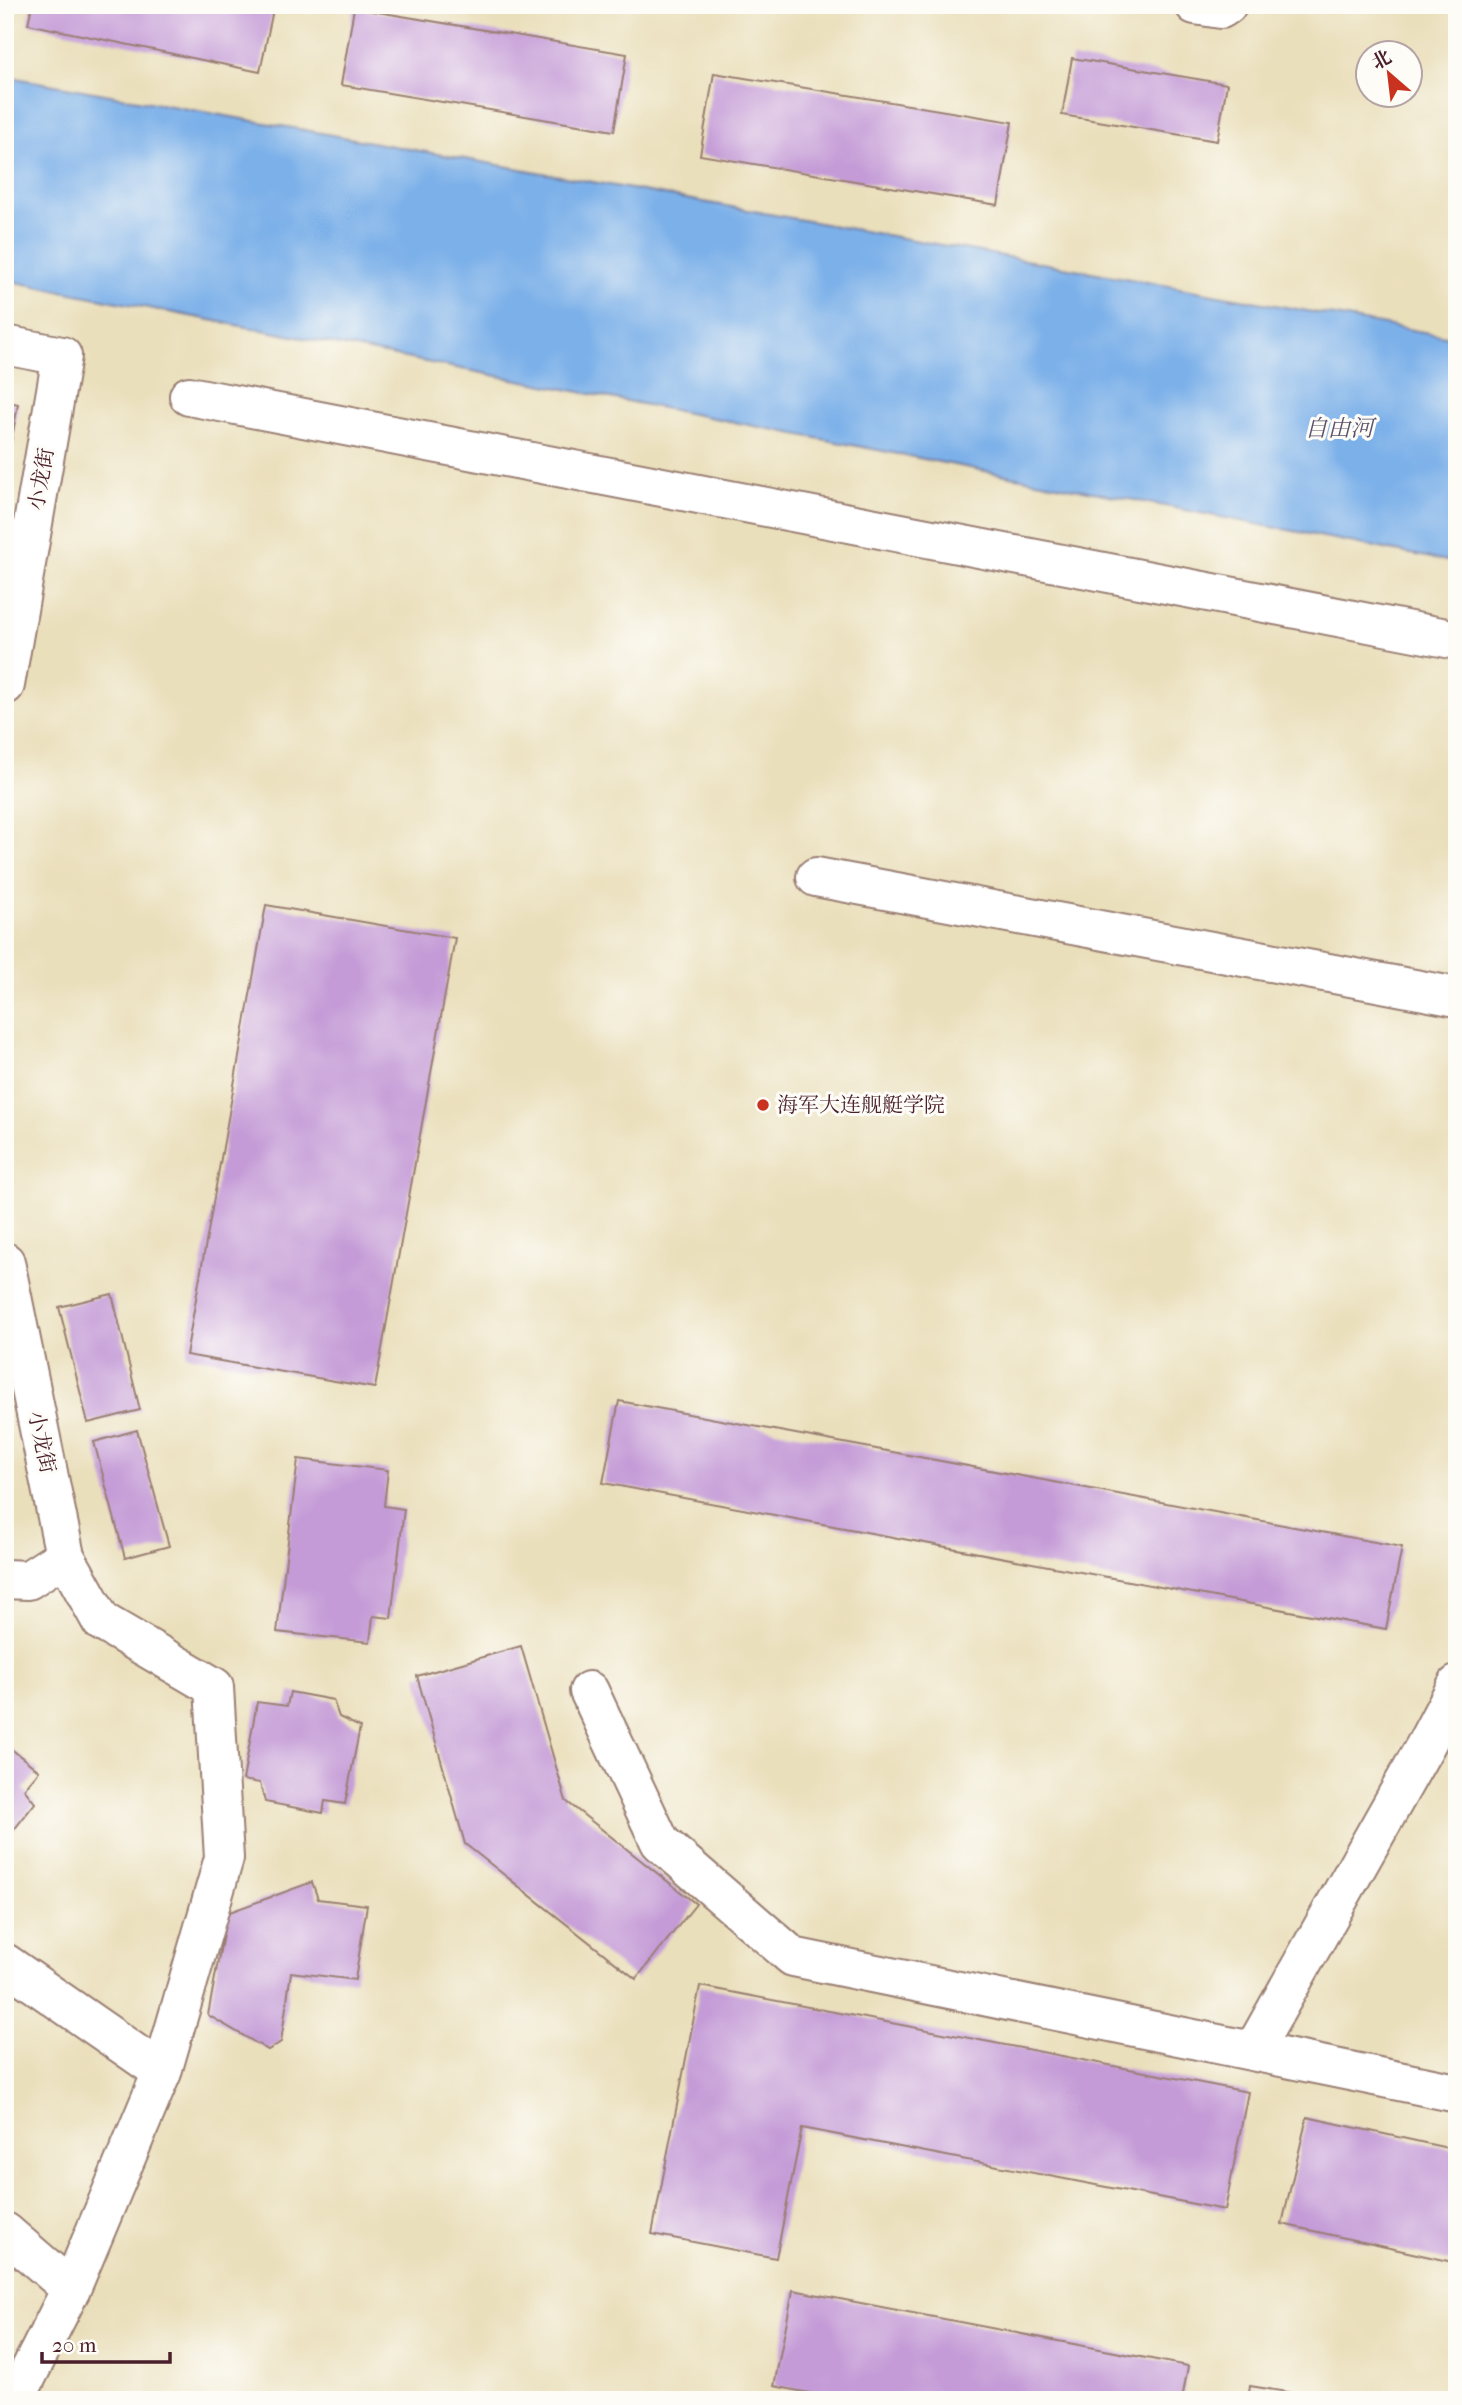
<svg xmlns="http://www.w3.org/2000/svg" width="1462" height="2405" font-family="'IM FELL French Canon','Noto Serif SC',serif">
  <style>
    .water { fill: #7cb0e9; stroke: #63688a; stroke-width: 2 }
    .building { fill: #c49bd7 }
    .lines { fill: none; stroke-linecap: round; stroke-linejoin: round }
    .minor-casing { stroke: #9a7f73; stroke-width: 42 }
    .minor { stroke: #fff; stroke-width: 38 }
    .poi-dot { fill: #c8321e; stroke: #fdfcf7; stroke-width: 2.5 }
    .labels { text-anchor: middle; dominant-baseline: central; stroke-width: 6; stroke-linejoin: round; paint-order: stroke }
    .street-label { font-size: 21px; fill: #4a1f2b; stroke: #fdfcf7 }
    .poi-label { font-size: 21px; fill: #4a1f2b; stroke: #fdfcf7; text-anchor: start }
    .water-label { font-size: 23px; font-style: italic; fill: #5c526e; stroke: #fdfcf7 }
  </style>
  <rect width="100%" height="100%" fill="#fdfcf7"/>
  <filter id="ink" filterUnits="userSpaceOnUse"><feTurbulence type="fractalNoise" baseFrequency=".0143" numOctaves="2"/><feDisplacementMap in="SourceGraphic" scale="14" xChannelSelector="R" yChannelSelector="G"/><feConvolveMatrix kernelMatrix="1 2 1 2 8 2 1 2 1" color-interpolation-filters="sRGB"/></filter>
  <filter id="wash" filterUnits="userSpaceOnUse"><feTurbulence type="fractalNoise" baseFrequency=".00686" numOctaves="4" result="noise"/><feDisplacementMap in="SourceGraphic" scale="28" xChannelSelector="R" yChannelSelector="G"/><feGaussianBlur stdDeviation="1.57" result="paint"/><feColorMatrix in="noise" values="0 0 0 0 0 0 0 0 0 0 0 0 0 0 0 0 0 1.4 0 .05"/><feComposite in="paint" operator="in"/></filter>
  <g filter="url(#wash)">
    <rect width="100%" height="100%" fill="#eadfbb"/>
    <path class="water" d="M 5,76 L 1457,338 L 1457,563 L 5,280 Z"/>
    <g id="blocks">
      <g class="building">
        <path d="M 32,5 L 208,5 L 219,8 L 220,5 L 274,5 L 260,72 L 28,24 Z"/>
        <path d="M 354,8 L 627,54 L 614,131 L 341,85 Z"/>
        <path d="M 1072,58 L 1227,84 L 1217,141 L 1062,115 Z"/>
        <path d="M 714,73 L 1012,122 L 998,205 L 700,155 Z"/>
        <path d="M 5,401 L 18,404 L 7,467 L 5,466 Z"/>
        <path d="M 266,905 L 455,938 L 375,1388 L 186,1355 Z"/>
        <path d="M 112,1294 L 140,1410 L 88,1423 L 59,1307 Z"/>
        <path d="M 619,1401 L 1402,1547 L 1386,1629 L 603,1483 Z"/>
        <path d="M 137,1430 L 169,1546 L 125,1558 L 94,1442 Z"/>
        <path d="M 298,1459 L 388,1470 L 384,1506 L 404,1509 L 391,1618 L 373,1616 L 370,1642 L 277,1632 Z"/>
        <path d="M 521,1646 L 566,1801 L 696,1904 L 636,1979 L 465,1844 L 417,1676 Z"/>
        <path d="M 290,1692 L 333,1700 L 339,1717 L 360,1727 L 345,1804 L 325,1801 L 323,1813 L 265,1802 L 260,1783 L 243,1780 L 257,1702 L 287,1706 Z"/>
        <path d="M 5,1744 L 39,1771 L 24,1789 L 35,1803 L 5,1841 Z"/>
        <path d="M 312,1882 L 318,1899 L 367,1905 L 355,1980 L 291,1972 L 281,2042 L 268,2050 L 208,2015 L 227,1913 Z"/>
        <path d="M 700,1986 L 1248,2092 L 1225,2210 L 802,2128 L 776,2258 L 652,2234 Z"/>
        <path d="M 1307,2117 L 1457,2150 L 1457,2263 L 1282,2224 Z"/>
        <path d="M 793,2290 L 1188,2366 L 1182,2400 L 844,2400 L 774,2386 Z"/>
        <path d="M 1250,2386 L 1324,2398 L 1324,2400 L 1248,2400 Z"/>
      </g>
    </g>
  </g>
  <g filter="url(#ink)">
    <use href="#blocks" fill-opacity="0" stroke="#9a7f73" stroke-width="2"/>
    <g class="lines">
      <defs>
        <g id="minor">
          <path d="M 1195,5 L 1221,9 L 1227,5"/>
          <path d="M 5,345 L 62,356 L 5,685"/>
          <path d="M 189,396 L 1457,640"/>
          <path d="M 816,877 L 1457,997"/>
          <path d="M 5,1262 L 65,1556 L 28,1580 L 5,1579"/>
          <path d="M 589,1691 L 660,1842 L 793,1957 L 1457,2093"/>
          <path d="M 5,1963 L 162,2072"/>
          <path d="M 1253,2051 L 1425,1746 L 1457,1685"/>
          <path d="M 5,2232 L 71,2289"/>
          <path d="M 15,2400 L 71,2289 L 162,2072 L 224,1858 L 214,1687 L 101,1621 L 65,1556"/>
        </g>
      </defs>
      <use href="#minor" class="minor-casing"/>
      <use href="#minor" class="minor"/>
    </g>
  </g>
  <circle class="poi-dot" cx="763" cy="1105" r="7"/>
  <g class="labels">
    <g class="street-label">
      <text transform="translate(41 479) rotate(-80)">小龙街</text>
      <text transform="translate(42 1442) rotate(78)">小龙街</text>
    </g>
    <g class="poi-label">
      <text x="777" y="1105">海军大连舰艇学院</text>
    </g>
    <g class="water-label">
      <text x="1339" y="428">自由河</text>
    </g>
  </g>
  <rect width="1462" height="2405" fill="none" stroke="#fdfcf7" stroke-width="28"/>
  <g transform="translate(1389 74) rotate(332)"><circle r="33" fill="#fdfcf7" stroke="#b5a4a5" stroke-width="2"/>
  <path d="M0-5L12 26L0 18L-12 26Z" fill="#c8321e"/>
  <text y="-10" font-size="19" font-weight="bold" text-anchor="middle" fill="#4a1f2b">北</text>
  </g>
  <path d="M42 2352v10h128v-10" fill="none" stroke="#4a1f2b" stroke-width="3.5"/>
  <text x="52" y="2352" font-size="21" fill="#4a1f2b" stroke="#fdfcf7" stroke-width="5" paint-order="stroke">20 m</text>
</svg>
